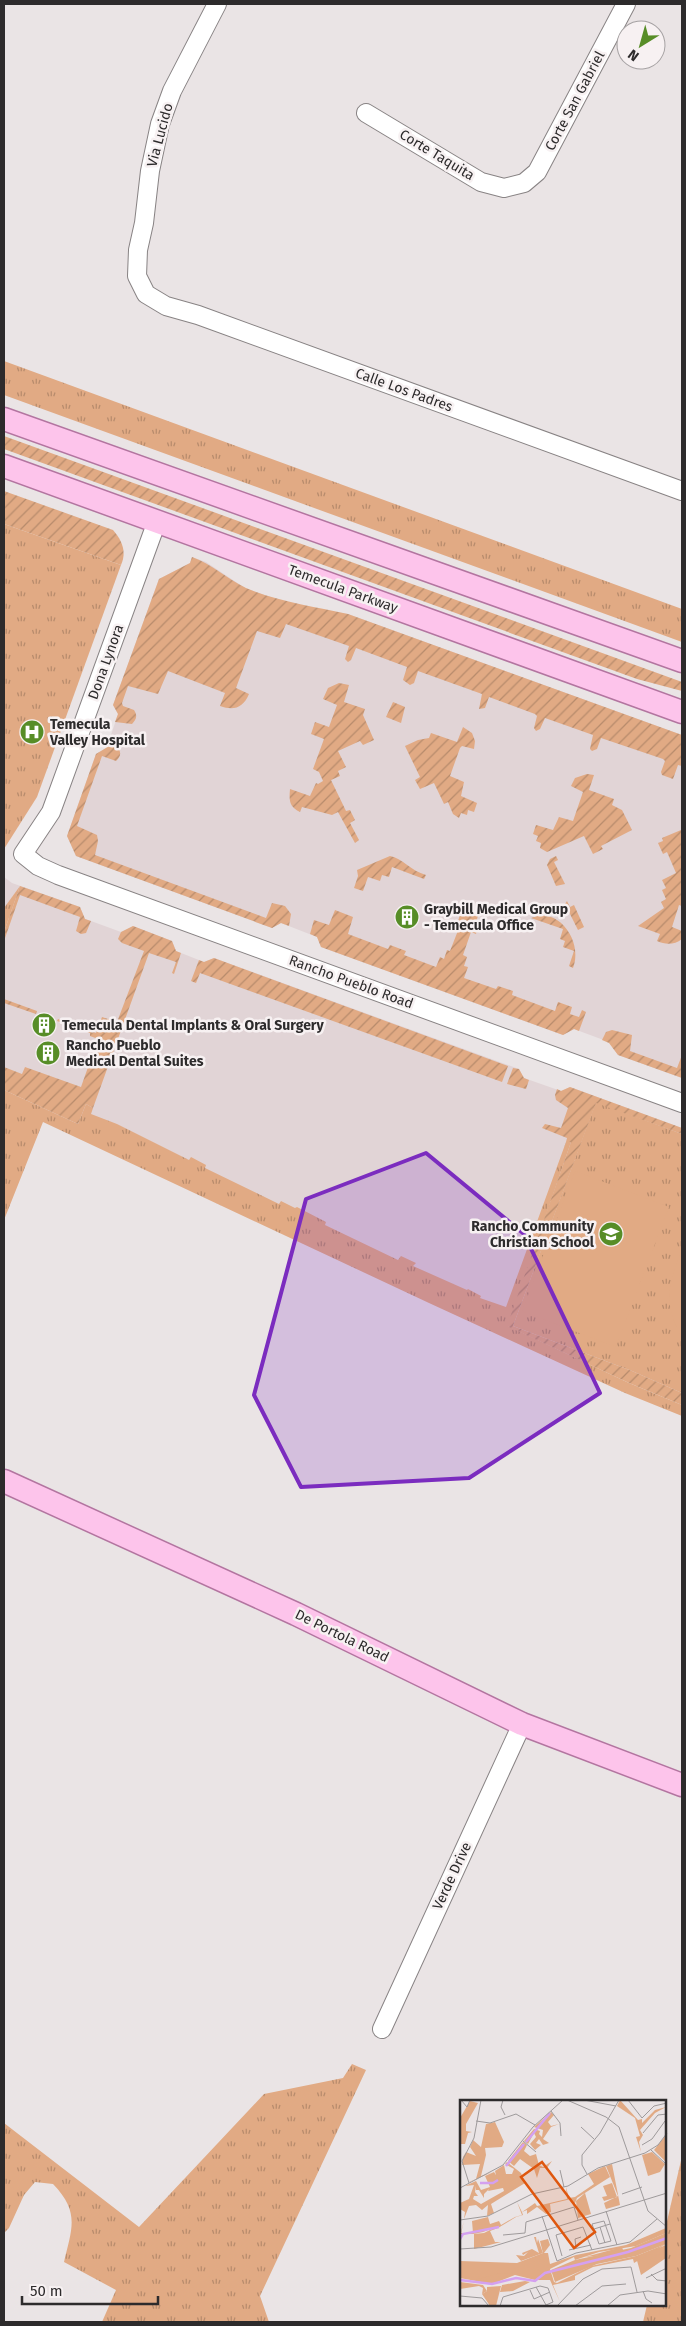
<svg xmlns="http://www.w3.org/2000/svg" width="686" height="2326" font-family="'Fira Sans',sans-serif">
  <style>
    .built { fill: #e1d4d6 }
    .grass { fill: url(#grass-tufts) }
    .garden { fill: url(#garden-furrows) }
    .pitch { fill: #e1aa84 }
    .lines { fill: none; stroke-linecap: round; stroke-linejoin: round }
    .minor-casing { stroke: #888384; stroke-width: 20 }
    .major-casing { stroke: #b375a0; stroke-width: 25 }
    .minor { stroke: #fff; stroke-width: 18 }
    .major { stroke: #fdc4eb; stroke-width: 22 }
    .marked { fill: #7b2cbf; fill-opacity: 0.2; stroke: #7b2cbf; stroke-width: 4; stroke-linejoin: round }
    .labels { text-anchor: middle; dominant-baseline: central; stroke-width: 5; stroke-linejoin: round; paint-order: stroke }
    .street-label { font-size: 14px; fill: #2d2b2c; stroke: #f7f1f2 }
    .poi-label { font-size: 14px; font-weight: bold; fill: #2d2b2c; stroke: #f7f1f2; text-anchor: start }
    .inset-river { fill: none; stroke: #d4a0f0; stroke-width: 2.5 }
    .inset-road { fill: none; stroke: #9e9a9b; stroke-width: 1 }
    .view { fill: #df570e; fill-opacity: 0.15; stroke: #df570e; stroke-width: 2.5 }
    .inset-edge { fill: none; stroke: #2d2b2c; stroke-width: 2.5 }
  </style>
  <defs>
    <pattern id="grass-tufts" width="24" height="20" patternUnits="userSpaceOnUse" patternTransform="scale(1.25)"><rect width="24" height="20" fill="#e1aa84"/><path d="M3 7l-1-3M5 7V3M7 7l1-3M15 17l-1-3M17 17v-4M19 17l1-3" fill="none" stroke="#b78b6c"/></pattern>
    <pattern id="garden-furrows" width="10" height="10" patternUnits="userSpaceOnUse" patternTransform="scale(1.25)"><rect width="10" height="10" fill="#e1aa84"/><path d="M-1 1l2-2M0 10L10 0M9 11l2-2" fill="none" stroke="#b78b6c"/></pattern>
  </defs>
  <rect width="100%" height="100%" fill="#eae4e5"/>
  <g class="built">
    <path d="M 192,557 L 206,562 L 245,588 L 290,604 L 348,614 L 682,735 L 682,1078 L 618,1055 L 609,1042 L 574,1029 L 563,1035 L 321,947 L 317,937 L 281,923 L 272,928 L 76,856 L 67,836 L 96,754 L 106,748 L 112,732 L 118,714 L 113,705 L 159,579 L 190,563 Z"/>
    <path d="M 4,877 L 12,883 L 80,907 L 85,919 L 91,921 L 121,932 L 133,926 L 172,941 L 176,951 L 204,962 L 214,958 L 519,1069 L 524,1078 L 561,1091 L 570,1087 L 682,1128 L 682,1405 L 4,1090 Z"/>
  </g>
  <g class="grass">
    <path d="M 4,361 L 682,609 L 682,642 L 4,395 Z"/>
    <path d="M 4,524 L 121,565 L 37,797 L 4,849 Z"/>
    <path d="M 20,886 L 4,932 L 4,908 Z"/>
    <path d="M 4,1090 L 78,1124 L 86,1104 L 93,1108 L 91,1114 L 117,1124 L 189,1160 L 191,1157 L 206,1165 L 205,1168 L 279,1204 L 281,1201 L 295,1208 L 297,1207 L 326,1222 L 325,1225 L 398,1260 L 401,1256 L 416,1263 L 413,1266 L 467,1290 L 468,1289 L 481,1296 L 480,1298 L 506,1307 L 566,1142 L 571,1142 L 508,1326 L 629,1383 L 682,1405 L 682,1416 L 625,1393 L 429,1303 L 43,1122 L 4,1220 Z"/>
    <path d="M 596,1102 L 682,1134 L 682,1393 L 632,1371 L 513,1326 Z"/>
    <path d="M 352,2064 L 366,2070 L 260,2296 L 269,2322 L 102,2322 L 116,2290 L 64,2262 C 72,2228 80,2212 53,2184 L 35,2182 L 24,2195 L 9,2228 L 4,2233 L 4,2123 L 139,2227 L 264,2094 L 343,2078 Z"/>
    <path d="M 682,2156 L 682,2322 L 643,2322 L 647,2305 L 665,2305 L 665,2230 Z"/>
  </g>
  <g class="garden">
    <path d="M 4,436 L 682,682 L 682,691 L 637,679 L 4,449 Z"/>
    <path d="M 4,491 L 113,530 C 122,540 127,552 121,565 L 4,524 Z"/>
    <path d="M 192,557 C 212,564 227,579 246,588 C 279,602 313,606 348,614 L 682,735 L 682,766 L 678,765 L 673,779 L 662,775 L 661,772 L 665,761 L 663,759 L 601,738 L 597,749 L 592,751 L 590,749 L 593,735 L 545,718 L 540,729 L 536,731 L 534,728 L 537,716 L 535,714 L 489,697 L 485,708 L 479,709 L 482,694 L 418,671 L 414,683 L 410,685 L 403,680 L 407,667 L 356,648 L 351,660 L 348,662 L 345,659 L 349,646 L 286,624 L 280,638 L 257,631 L 236,688 L 249,694 C 243,708 234,711 220,706 L 225,693 L 168,671 L 158,694 L 128,686 L 122,703 L 123,706 L 134,710 C 138,716 136,720 132,724 L 115,722 L 118,714 L 113,705 L 159,579 L 190,563 Z"/>
    <path d="M 339,683 L 349,685 L 344,702 L 365,709 L 363,715 L 374,740 L 363,745 L 360,741 L 338,751 L 346,767 L 338,771 L 340,776 L 331,780 L 346,811 L 350,810 L 355,820 L 350,823 L 359,840 L 355,843 L 338,812 L 332,815 L 302,807 L 300,812 C 289,807 289,800 290,789 L 310,796 L 316,783 L 318,784 L 323,781 L 319,772 L 313,769 L 324,739 L 311,734 L 315,722 L 329,727 L 337,705 L 323,699 L 328,688 Z"/>
    <path d="M 393,702 L 405,707 L 401,723 L 386,717 Z"/>
    <path d="M 463,727 L 472,733 L 475,741 L 474,749 L 462,746 L 460,748 L 450,776 L 464,782 L 461,796 L 477,803 L 474,812 L 468,810 L 467,815 L 461,813 L 459,818 L 453,814 L 448,802 L 444,804 L 434,783 L 420,789 L 415,780 L 420,777 L 405,746 L 418,740 L 429,738 L 431,733 L 457,742 Z"/>
    <path d="M 108,743 C 116,745 126,752 116,761 L 102,756 L 77,826 L 97,835 L 98,841 L 95,855 L 266,918 L 272,903 L 285,906 L 291,914 L 289,926 L 281,923 L 272,928 L 76,856 L 67,836 L 96,754 L 106,748 Z"/>
    <path d="M 587,774 L 594,775 L 589,790 L 614,799 L 612,805 L 622,810 L 632,830 L 601,846 L 603,849 L 593,854 L 584,836 L 547,852 L 540,848 L 541,843 L 536,841 L 538,836 L 533,834 L 536,825 L 553,830 L 559,817 L 573,821 L 583,792 L 571,786 L 575,778 Z"/>
    <path d="M 682,827 L 682,906 L 679,905 L 672,927 L 682,931 L 682,939 C 674,945 666,945 657,941 L 660,934 L 638,926 L 664,908 L 661,902 L 666,899 L 662,890 L 666,888 L 662,880 L 676,873 L 667,852 L 663,854 L 658,843 L 663,841 L 662,838 L 681,830 Z"/>
    <path d="M 390,856 C 402,858 411,871 426,875 L 424,879 L 392,867 L 389,877 L 382,875 L 380,881 L 368,877 L 363,891 L 354,888 L 358,876 L 357,870 Z"/>
    <path d="M 556,856 L 558,860 L 554,862 L 565,884 L 556,886 L 547,865 L 550,859 Z"/>
    <path d="M 20,886 L 80,907 L 85,919 L 91,921 L 86,933 L 81,934 L 76,931 L 80,917 L 20,895 L 4,941 L 4,932 Z"/>
    <path d="M 567,901 L 570,907 L 574,905 L 584,927 L 578,930 L 565,904 Z"/>
    <path d="M 335,910 L 353,917 L 348,934 L 388,949 L 390,945 L 406,951 L 404,955 L 436,967 L 440,957 L 444,959 L 447,950 L 450,951 L 459,928 L 456,927 L 460,915 L 463,916 L 465,912 L 478,916 L 476,922 L 479,923 L 476,934 L 471,932 L 463,955 L 467,957 L 464,966 L 468,967 L 464,978 L 496,989 L 498,986 L 513,991 L 512,995 L 555,1011 L 558,1002 L 572,1007 L 570,1014 L 579,1017 L 582,1010 L 586,1012 L 579,1031 L 574,1029 L 563,1035 L 321,947 L 317,937 L 310,934 L 314,920 L 329,925 Z"/>
    <path d="M 541,915 C 565,915 582,946 573,968 L 569,966 L 574,951 L 563,947 L 565,941 L 560,939 L 563,929 L 531,918 Z"/>
    <path d="M 133,926 L 172,941 L 176,951 L 181,953 L 174,974 L 172,973 L 176,962 L 149,953 L 93,1108 L 86,1104 L 78,1124 L 4,1090 L 4,1067 L 22,1074 L 25,1067 L 81,1087 L 98,1039 L 90,1036 L 90,1033 L 57,1021 L 58,1019 L 96,1033 L 102,1017 L 117,1022 L 144,951 L 122,943 L 118,939 L 121,932 Z"/>
    <path d="M 214,958 L 508,1066 L 502,1082 L 200,973 L 196,983 L 191,981 L 199,960 L 204,962 Z"/>
    <path d="M 4,999 L 37,1011 L 36,1014 L 4,1003 Z"/>
    <path d="M 612,1030 L 632,1035 L 630,1051 L 677,1068 L 682,1055 L 682,1078 L 618,1055 L 609,1043 L 602,1040 L 606,1032 Z"/>
    <path d="M 513,1068 L 519,1069 L 524,1078 L 529,1080 L 526,1089 L 507,1084 Z"/>
    <path d="M 570,1087 L 682,1128 L 682,1134 L 596,1103 L 513,1326 L 632,1371 L 682,1393 L 682,1405 L 629,1383 L 507,1326 L 571,1142 L 566,1142 L 567,1138 L 542,1128 L 545,1124 L 561,1128 L 568,1108 L 556,1100 L 555,1095 L 557,1089 L 561,1091 Z"/>
  </g>
  <g class="pitch">
    <path d="M 575,1171 L 669,1207 L 616,1347 L 522,1311 Z"/>
    <path d="M 682,1249 L 682,1338 C 662,1300 668,1287 682,1249 Z"/>
  </g>
  <g class="lines">
    <defs>
      <g id="minor">
        <path d="M 217,4 L 172,91 L 160,124 L 150,171 L 144,223 L 138,250 L 137,276 L 146,294 L 166,306 L 198,315 L 682,491"/>
        <path d="M 366,113 L 481,182 L 504,188 L 524,183 L 537,172 L 626,4"/>
        <path d="M 157,521 L 51,812 L 23,854 L 38,866 L 58,875 L 682,1103"/>
        <path d="M 382,2029 L 522,1724"/>
      </g>
      <g id="major">
        <path d="M 4,419 L 682,661"/>
        <path d="M 4,466 L 682,712"/>
        <path d="M 4,1481 L 296,1614 L 522,1724 L 682,1785"/>
      </g>
    </defs>
    <use href="#minor" class="minor-casing"/>
    <use href="#major" class="major-casing"/>
    <use href="#minor" class="minor"/>
    <use href="#major" class="major"/>
  </g>
  <path class="marked" d="M 426,1153 L 524,1234 L 600,1393 L 469,1478 L 301,1487 L 254,1395 L 306,1199 Z"/>
  <defs>
    <symbol id="hospital-disc" viewBox="-11 -11 22 22"><circle r="9.5" fill="#578d27" stroke="#f7f1f2"/><path d="M-5-5h3v3.5h4V-5h3V5h-3V1.5h-4V5h-3Z" fill="#fff"/></symbol>
    <symbol id="building-disc" viewBox="-11 -11 22 22"><circle r="9.5" fill="#578d27" stroke="#f7f1f2"/><path d="M-4-6H4V6H1V3H-1V6H-4ZM-2.5-4.3h1.7v1.8h-1.7ZM.8-4.3h1.7v1.8H.8ZM-2.5-1h1.7V.8h-1.7ZM.8-1h1.7V.8H.8Z" fill="#fff"/></symbol>
    <symbol id="school-disc" viewBox="-11 -11 22 22"><circle r="9.5" fill="#578d27" stroke="#f7f1f2"/><path d="M0-5L7-2L0 1L-7-2ZM-4 1L0 2.5L4 1V4Q0 6-4 4Z" fill="#fff"/></symbol>
  </defs>
  <g fill-rule="evenodd">
    <use href="#hospital-disc" x="18" y="718" width="28" height="28"/>
    <use href="#building-disc" x="393" y="903" width="28" height="28"/>
    <use href="#building-disc" x="30" y="1011" width="28" height="28"/>
    <use href="#building-disc" x="34" y="1039" width="28" height="28"/>
    <use href="#school-disc" x="597" y="1220" width="28" height="28"/>
  </g>
  <g class="labels">
    <g class="street-label">
      <text transform="translate(575 101) rotate(-62)">Corte San Gabriel</text>
      <text transform="translate(160 135) rotate(-75)">Via Lucido</text>
      <text transform="translate(437 155) rotate(31)">Corte Taquita</text>
      <text transform="translate(404 390) rotate(20)">Calle Los Padres</text>
      <text transform="translate(343 589) rotate(20)">Temecula Parkway</text>
      <text transform="translate(106 662) rotate(-70)">Dona Lynora</text>
      <text transform="translate(351 982) rotate(20)">Rancho Pueblo Road</text>
      <text transform="translate(342 1636) rotate(26)">De Portola Road</text>
      <text transform="translate(452 1876) rotate(-65)">Verde Drive</text>
    </g>
    <g class="poi-label">
      <text x="50" y="724">Temecula<tspan x="50" dy="16">Valley Hospital</tspan></text>
      <text x="424" y="909">Graybill Medical Group<tspan x="424" dy="16">- Temecula Office</tspan></text>
      <text x="62" y="1025">Temecula Dental Implants &amp; Oral Surgery</text>
      <text x="66" y="1045">Rancho Pueblo<tspan x="66" dy="16">Medical Dental Suites</tspan></text>
      <text x="594" y="1226" text-anchor="end">Rancho Community<tspan x="594" dy="16">Christian School</tspan></text>
    </g>
  </g>
  <g transform="translate(460 2100)">
    <rect width="206" height="206" fill="#eae4e5"/>
    <path d="M 10,1 L 18,3 L 6,24 L 6,31 L 12,32 L 8,33 L 5,44 L 0,44 L 0,18 ZM 91,12 L 94,15 L 88,22 L 91,26 L 99,24 L 91,27 L 83,39 L 89,43 L 83,45 L 79,39 L 76,43 L 81,45 L 75,50 L 70,44 L 76,37 L 74,33 L 68,44 L 64,41 L 74,29 L 80,31 L 79,34 L 82,37 L 83,30 L 74,27 ZM 35,22 L 44,42 L 42,47 L 25,48 L 26,55 L 21,76 L 32,72 L 10,82 L 9,82 L 16,79 L 20,64 L 2,65 L 3,57 L 6,52 L 16,56 L 10,47 L 13,40 L 21,47 L 26,24 ZM 63,42 L 67,45 L 64,51 L 70,56 L 76,54 L 79,65 L 83,67 L 92,61 L 87,68 L 80,68 L 77,78 L 74,69 L 60,59 L 54,66 L 48,61 ZM 192,52 L 205,64 L 200,72 L 188,76 L 182,55 ZM 47,62 L 61,73 L 65,83 L 31,104 L 34,113 L 27,116 L 28,105 L 22,110 L 16,105 L 9,106 L 4,119 L 5,112 L 0,109 L 0,103 L 9,99 L 14,85 L 5,86 L 16,81 L 21,90 L 30,87 L 25,76 L 34,72 L 36,75 L 35,71 L 44,65 L 46,74 L 52,74 L 54,69 L 45,64 ZM 16,86 L 16,90 L 19,90 L 24,98 L 24,94 L 29,89 L 28,91 L 43,88 L 44,91 L 21,104 L 13,99 L 14,96 L 18,96 L 15,92 ZM 152,64 L 160,105 L 146,109 L 144,103 L 158,96 L 146,66 ZM 145,66 L 150,77 L 117,98 L 114,106 L 111,99 L 90,104 L 91,112 L 86,114 L 77,107 L 67,114 L 67,110 L 62,112 L 63,115 L 56,117 L 38,128 L 30,131 L 35,142 L 41,142 L 14,149 L 14,134 L 24,133 L 38,126 L 23,132 L 13,134 L 1,134 L 0,135 L 4,121 L 1,133 L 13,133 L 12,121 L 28,117 L 30,124 L 39,121 L 41,125 L 55,117 L 62,115 L 57,102 L 62,112 L 75,103 L 77,106 L 107,99 L 106,87 L 109,98 L 115,97 L 134,84 L 128,74 ZM 152,83 L 157,97 L 144,101 L 142,97 L 147,96 L 143,86 ZM 125,93 L 131,114 L 118,118 L 116,101 ZM 206,128 L 206,133 L 176,146 L 139,152 L 115,160 L 114,157 L 90,169 L 94,182 L 97,183 L 131,166 L 176,156 L 206,144 L 174,163 L 173,159 L 133,167 L 115,176 L 115,180 L 93,185 L 100,202 L 90,180 L 75,180 L 55,175 L 32,184 L 0,178 L 0,161 L 57,163 L 83,153 L 80,141 L 88,139 L 90,145 L 84,153 L 88,153 L 90,164 L 116,155 L 166,145 ZM 65,181 L 70,182 L 53,191 L 40,192 L 42,185 ZM 0,182 L 23,185 L 27,191 L 22,194 L 23,188 L 19,186 L 0,189 Z" fill="#e1aa84" fill-rule="evenodd"/>
    <path d="M 162,147 L 163,150 L 153,154 L 125,157 Z" fill="#e1aa84"/>
    <path d="M 206,133 L 206,144 L 176,156 L 137,164 L 95,182 L 91,170 L 115,160 L 171,148 ZM 37,174 L 48,173 L 58,175 L 48,175 L 35,183 L 14,180 Z" fill="#e1aa84"/>
    <path d="M 160,0 L 178,20 L 182,19 L 182,23 L 195,10 L 206,7 L 195,13 L 180,30 L 183,35 L 179,42 L 181,52 L 176,37 L 180,36 L 175,18 L 157,6 ZM 206,35 L 206,62 L 194,50 ZM 206,145 L 206,158 L 181,175 L 176,157 ZM 41,186 L 36,206 L 30,206 L 22,194 L 27,191 L 27,187 Z" fill="#e1aa84"/>
    <path d="M 74,137 L 76,137 L 77,143 L 78,139 L 83,153 L 61,161 L 56,155 L 64,156 L 68,152 L 63,155 L 62,153 L 72,149 L 79,153 Z" fill="#e1aa84"/>
    <path class="inset-river" d="M 66,42 L 90,13M 46,66 L 64,44M 20,83 L 33,83 L 38,80M 0,139 L 3,134 L 39,127M 0,180 L 32,184 L 56,178 L 75,181 L 85,173 L 168,152 L 207,138"/>
    <path class="inset-road" d="M 1,0 L 7,7 L 10,0M 43,0 L 41,7 L 45,15M 107,0 L 146,17 L 159,27 L 188,111 L 207,127M 124,0 L 156,6M 168,0 L 182,18 L 194,6 L 207,3M 91,11 L 100,23 L 101,36M 16,21 L 30,23 L 56,14 L 75,25M 121,27 L 134,39M 183,33 L 198,15 L 207,14M 63,41 L 76,52M 182,45 L 192,39 L 205,21M 191,50 L 206,64M 100,70 L 104,87M 127,74 L 122,65 L 122,55 L 140,33 L 159,0M 9,83 L 2,61 L 14,38 L 21,0M 0,88 L 43,65 L 73,27 L 103,0M 162,94 L 182,87M 146,111 L 157,145M 82,116 L 97,161 L 116,153 L 170,142 L 197,119M 0,120 L 28,116 L 72,94 L 108,86 L 138,68 L 185,53 L 198,45 L 207,33M 144,121 L 151,141 L 139,144 L 132,124 ZM 140,127 L 145,143M 134,129 L 150,124M 43,135 L 65,133 L 66,122 L 114,107 L 118,120M 116,148 L 115,139 L 121,137M 0,149 L 31,147 L 207,93M 109,150 L 131,145M 102,156 L 96,135 L 123,127 L 132,150M 191,174 L 197,180 L 207,181M 186,178 L 207,168M 70,190 L 74,199 L 90,192M 183,191 L 186,199 L 192,203M 0,196 L 22,198 L 29,206M 40,206 L 43,197 L 80,186 L 88,188 L 93,202 L 86,205 L 76,187M 97,206 L 123,179 L 142,169 L 171,167 L 177,192M 115,206 L 142,186 L 166,184M 147,206 L 160,195 L 188,191 L 207,194"/>
    <path class="view" d="M 82,62 L 135,132 L 114,148 L 61,77 Z"/>
    <rect width="206" height="206" class="inset-edge"/>
  </g>
  <rect width="686" height="2326" fill="none" stroke="#2d2b2c" stroke-width="10"/>
  <g transform="translate(641 45) rotate(217)"><circle r="24" fill="#f7f1f2" stroke="#a6a2a3"/>
  <path d="M0-4L9 19L0 12L-9 19Z" fill="#578d27"/>
  <text y="-8" font-size="14" font-weight="bold" text-anchor="middle" fill="#2d2b2c">N</text>
  </g>
  <path d="M22 2296v8h136v-8" fill="none" stroke="#2d2b2c" stroke-width="2.5"/>
  <text x="30" y="2296" font-size="15" fill="#2d2b2c" stroke="#f7f1f2" stroke-width="4" paint-order="stroke">50 m</text>
</svg>
